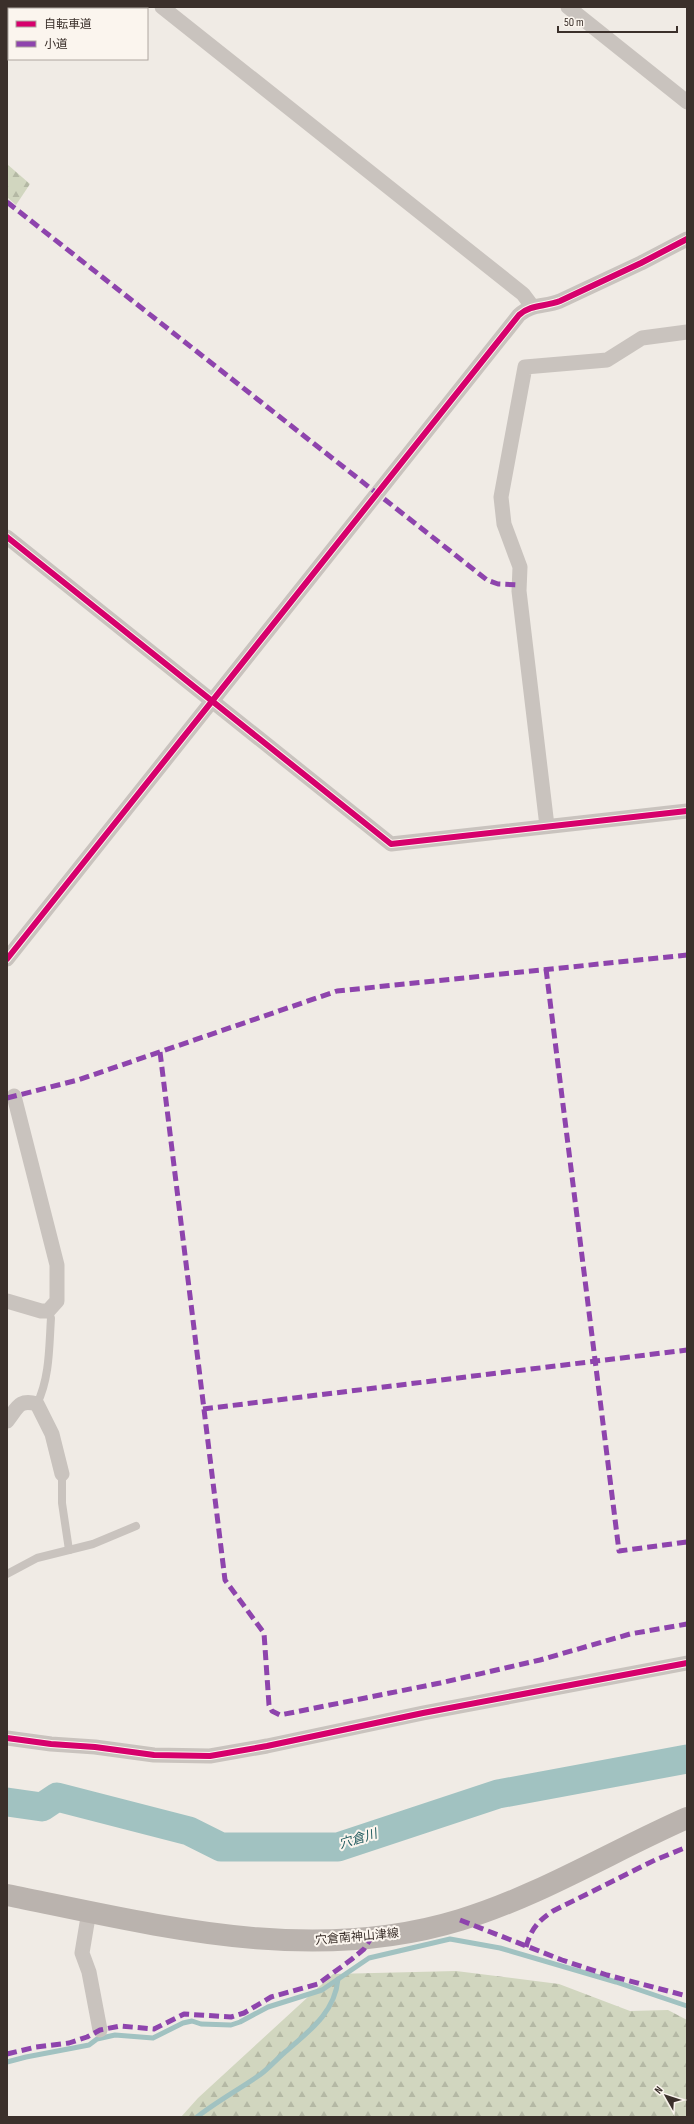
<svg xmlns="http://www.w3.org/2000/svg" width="694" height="2124" font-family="'Sofia Sans Condensed','Noto Sans JP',sans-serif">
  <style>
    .forest { fill: url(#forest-firs) }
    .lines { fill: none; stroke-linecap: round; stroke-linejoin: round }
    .stream { stroke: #a1c2c1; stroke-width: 5 }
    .river { stroke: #a1c2c1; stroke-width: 29 }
    .service { stroke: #c9c3be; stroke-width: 8 }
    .minor { stroke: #c9c3be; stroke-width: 15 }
    .secondary { stroke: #bab3ae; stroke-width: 22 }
    .quiet { stroke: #8e44ad; stroke-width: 5; stroke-dasharray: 10 5; stroke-linecap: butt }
    .cycleway-casing { stroke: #fbf5ee; stroke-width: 8 }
    .cycleway { stroke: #d6006c; stroke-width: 6 }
    .labels { text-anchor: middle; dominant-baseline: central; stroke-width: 4; stroke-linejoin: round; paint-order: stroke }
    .street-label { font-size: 12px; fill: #3b302b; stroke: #fbf5ee }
    .water-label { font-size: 13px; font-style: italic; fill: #1f5a5e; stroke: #fbf5ee }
  </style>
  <defs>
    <pattern id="forest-firs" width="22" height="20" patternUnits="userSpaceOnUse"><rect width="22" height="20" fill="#d1d6bf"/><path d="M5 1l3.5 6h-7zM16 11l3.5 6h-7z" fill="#b4b8a4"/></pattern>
  </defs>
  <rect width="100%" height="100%" fill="#f0ebe5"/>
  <g class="forest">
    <path d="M 7,164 L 30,184 L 16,205 L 7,197 Z"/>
    <path d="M 456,1971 L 559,1984 L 630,2011 L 668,2010 L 687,2020 L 687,2117 L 181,2117 L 198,2098 L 333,1974 Z"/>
  </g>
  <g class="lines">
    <g class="stream">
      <path d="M 7,2062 L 26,2057 L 89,2045 L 97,2039 L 115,2035 L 153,2038 L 183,2023 L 192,2021 L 201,2024 L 231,2025 L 240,2022 L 268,2007 L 322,1990 L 369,1958 L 450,1939 L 500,1948 L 616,1982 L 687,2006"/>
      <path d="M 197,2117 C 217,2101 240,2089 261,2074 C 269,2068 276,2060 284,2053 C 308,2032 335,2013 338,1979"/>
    </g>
    <path class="river" d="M 7,1802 L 42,1807 L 57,1797 L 189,1831 L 221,1847 L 338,1847 L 498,1794 L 687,1759"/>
    <g class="service">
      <path d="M 37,1404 C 50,1377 49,1347 51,1318 L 48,1311"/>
      <path d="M 62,1474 L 62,1503 L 69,1550"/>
      <path d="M 7,1574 L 37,1558 L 93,1544 L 136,1526"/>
    </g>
    <g class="minor">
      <path d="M 162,7 L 523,294 L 532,306"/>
      <path d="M 568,7 L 687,102"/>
      <path d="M 7,537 L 391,844 L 687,811"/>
      <path d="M 547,826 L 519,591 L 520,567 L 504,524 L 501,497 L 525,367 L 607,360 L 642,338 L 687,332"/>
      <path d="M 7,959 L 519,315 C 531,304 545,307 560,301 L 641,263 L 687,239"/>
      <path d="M 7,1301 L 41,1311 L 48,1311 L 57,1301 L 57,1265 L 14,1096"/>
      <path d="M 7,1421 C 18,1407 19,1399 37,1404 L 52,1434 L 62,1474"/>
      <path d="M 7,1738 L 51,1744 L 95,1747 L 154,1755 L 210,1756 L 267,1746 L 423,1713 L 687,1663"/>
      <path d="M 89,1911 L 82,1953 L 89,1972 L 100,2030"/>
    </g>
    <path class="secondary" d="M 7,1895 C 156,1925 310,1966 460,1920 C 539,1896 612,1851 687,1818"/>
    <g class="quiet">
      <path d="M 7,202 L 487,580 L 498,584 L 520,585"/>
      <path d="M 546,969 L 619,1551 L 687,1542"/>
      <path d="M 160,1052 L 225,1580 L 264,1633 L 269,1705 L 272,1711 L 280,1715 L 440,1683 L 540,1660 L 630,1634 L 687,1624"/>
      <path d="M 7,1098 L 78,1080 L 337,991 L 687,955"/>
      <path d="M 203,1409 L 687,1350"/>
      <path d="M 460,1920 L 562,1960 L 607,1975 L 687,1996"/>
      <path d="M 526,1947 C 531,1929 538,1921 553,1911 L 655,1860 L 687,1847"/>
      <path d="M 7,2054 L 36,2047 L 69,2043 L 87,2037 L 100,2030 L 120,2026 L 154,2029 L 184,2014 L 231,2017 L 244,2013 L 271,1997 L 318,1984 L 352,1959 L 364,1949 L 371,1938"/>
    </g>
    <defs>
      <g id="cycleway">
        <path d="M 7,537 L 391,844 L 687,811"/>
        <path d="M 7,959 L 519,315 C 531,304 545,307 560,301 L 641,263 L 687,239"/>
        <path d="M 7,1738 L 51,1744 L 95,1747 L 154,1755 L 210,1756 L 267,1746 L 423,1713 L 687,1663"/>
      </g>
    </defs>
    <use href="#cycleway" class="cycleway-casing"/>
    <use href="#cycleway" class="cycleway"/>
  </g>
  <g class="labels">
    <g class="street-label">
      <text transform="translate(357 1937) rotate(-5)">穴倉南神山津線</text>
    </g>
    <g class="water-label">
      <text transform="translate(358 1839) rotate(-17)">穴倉川</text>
    </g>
  </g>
  <rect width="694" height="2124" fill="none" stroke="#3b302b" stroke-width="16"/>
  <rect x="8" y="8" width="140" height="52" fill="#fbf5ee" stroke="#aea6a0"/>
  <rect x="16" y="21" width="20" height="6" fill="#d6006c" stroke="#aea6a0"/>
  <text x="44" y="28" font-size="12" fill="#3b302b">自転車道</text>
  <rect x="16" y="41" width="20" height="6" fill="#8e44ad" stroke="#aea6a0"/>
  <text x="44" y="48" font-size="12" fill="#3b302b">小道</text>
  <g transform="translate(666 2096) rotate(309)" stroke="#fbf5ee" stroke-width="3" paint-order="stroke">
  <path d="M0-3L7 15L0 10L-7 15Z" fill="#3b302b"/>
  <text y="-6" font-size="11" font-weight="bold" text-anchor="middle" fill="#3b302b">N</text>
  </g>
  <path d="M558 26v6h119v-6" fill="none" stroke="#3b302b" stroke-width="2"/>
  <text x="564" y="26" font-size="12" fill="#3b302b" stroke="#fbf5ee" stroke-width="3" paint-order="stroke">50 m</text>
</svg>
